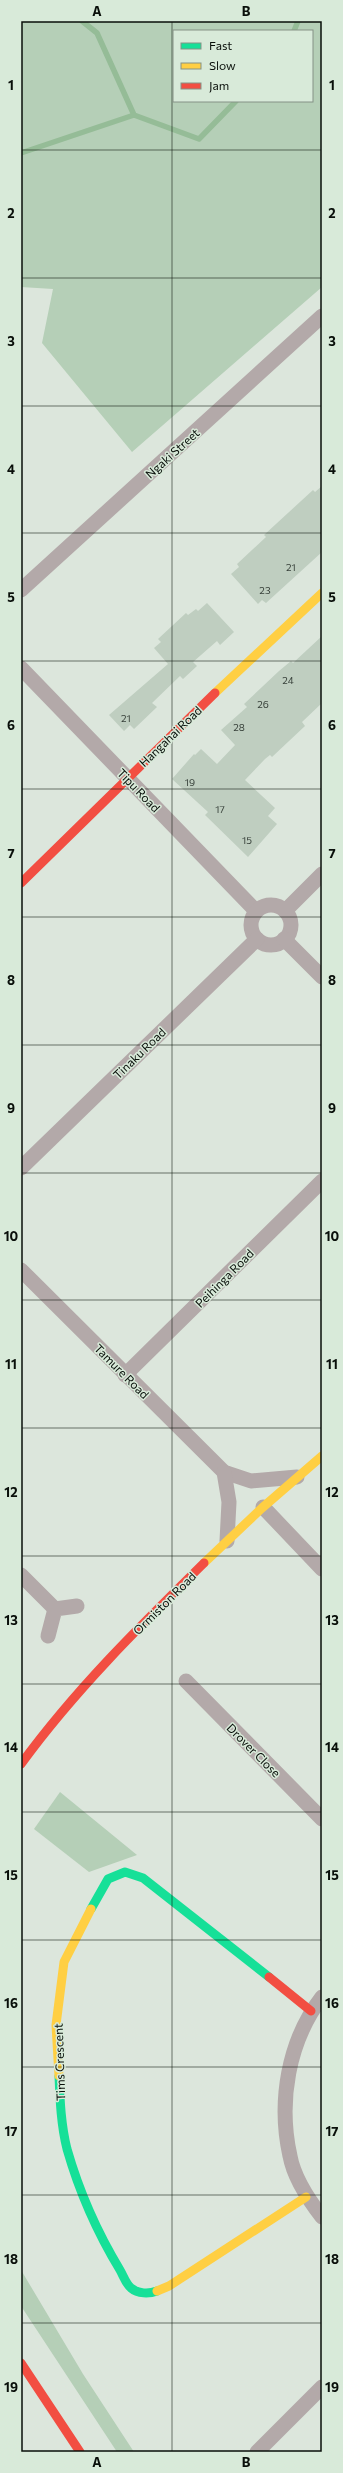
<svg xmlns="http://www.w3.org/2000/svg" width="343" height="2473" font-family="Commissioner,sans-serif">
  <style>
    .green { fill: #b5cfb7; fill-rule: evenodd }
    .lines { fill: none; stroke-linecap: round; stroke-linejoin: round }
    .stream { stroke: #95bc97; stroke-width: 5.5 }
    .building { fill: #bfcec0 }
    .street { stroke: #b3a9a9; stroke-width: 15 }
    .fast { stroke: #16e098; stroke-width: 9 }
    .slow { stroke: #ffcf43; stroke-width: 9 }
    .jam { stroke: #f24e42; stroke-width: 9 }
    .grid { fill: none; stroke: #090f0a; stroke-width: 1; stroke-opacity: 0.55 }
    .labels { text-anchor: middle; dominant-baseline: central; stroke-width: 3; stroke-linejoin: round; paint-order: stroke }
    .number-label { font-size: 10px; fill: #363f38 }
    .street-label { font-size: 12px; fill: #090f0a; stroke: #d8ead9 }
    .neatline { fill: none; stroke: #090f0a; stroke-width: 1.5 }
    .grid-label { font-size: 13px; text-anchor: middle; font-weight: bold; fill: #090f0a }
  </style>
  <rect width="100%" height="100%" fill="#dce6dc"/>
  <g class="green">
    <path d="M 21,21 L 322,21 L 322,287 L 132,452 L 42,343 L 53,289 L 21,287 ZM 174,31 L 312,31 L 312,101 L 174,101 Z"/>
    <path d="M 60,1792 L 137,1855 L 89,1872 L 34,1829 Z"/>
    <path d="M 21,2270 L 83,2374 L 134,2452 L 117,2452 L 21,2306 Z"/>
  </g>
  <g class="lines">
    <g class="stream">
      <path d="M 82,21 L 97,33 L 134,115 L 199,139 L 236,101"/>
      <path d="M 294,31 L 298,21"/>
      <path d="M 21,153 L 134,115"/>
    </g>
  </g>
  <g class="building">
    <path d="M 322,486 L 322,552 L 266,603 L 262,600 L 258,604 L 231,574 L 239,567 L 237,564 L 266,537 L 264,535 L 313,490 L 315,492 Z"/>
    <path d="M 207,603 L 234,632 L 220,645 L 217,641 L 193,662 L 197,666 L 183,679 L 180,676 L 152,703 L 157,707 L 134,729 L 130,725 L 124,731 L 109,715 L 168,664 L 154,648 L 161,642 L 158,639 L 186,613 L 188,615 L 196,609 L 198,611 Z"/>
    <path d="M 322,636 L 322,703 L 302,722 L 305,726 L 272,757 L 270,755 L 265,759 L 245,780 L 275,808 L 268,816 L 277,824 L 248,857 L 205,815 L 208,812 L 172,779 L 194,754 L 195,755 L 201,749 L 217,764 L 235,745 L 221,730 L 247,707 L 244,704 L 279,671 L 291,661 L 293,663 Z"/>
  </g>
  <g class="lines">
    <g class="street">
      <path d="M 21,590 L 322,316"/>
      <path d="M 21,668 L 256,911"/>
      <circle cx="271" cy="925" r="20"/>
      <path d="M 285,911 L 322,874"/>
      <path d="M 284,939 L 322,977"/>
      <path d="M 21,1168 L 257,939"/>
      <path d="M 21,1270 L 224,1472 L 251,1481 L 297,1477"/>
      <path d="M 125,1375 L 322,1181"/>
      <path d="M 224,1472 L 229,1502 L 227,1541"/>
      <path d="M 263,1507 L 322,1569"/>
      <path d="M 21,1575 L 55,1609"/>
      <path d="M 48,1636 L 55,1609 L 77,1606"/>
      <path d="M 186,1681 L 322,1819"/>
      <path d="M 322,1997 C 288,2041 278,2102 290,2156 C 294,2178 308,2199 322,2217"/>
      <path d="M 257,2452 L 322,2387"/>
    </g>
    <g class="fast">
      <path d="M 91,1909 L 108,1879 L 125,1872 L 143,1878 L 269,1977"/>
      <path d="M 59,2076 C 60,2100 61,2125 67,2149 C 79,2191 97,2232 120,2270 C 123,2275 126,2284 131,2288 C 138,2294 149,2294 157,2291"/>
    </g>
    <g class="slow">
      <path d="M 215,693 L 322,593"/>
      <path d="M 204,1563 L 262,1508 L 322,1456"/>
      <path d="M 59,2076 L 56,2025 L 64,1962 L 91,1909"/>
      <path d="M 157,2291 L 169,2286 L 306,2197"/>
    </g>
    <g class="jam">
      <path d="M 21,883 L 215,693"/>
      <path d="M 21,1764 C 75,1690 139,1627 204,1563"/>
      <path d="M 269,1977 L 311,2011"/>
      <path d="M 21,2363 L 80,2452"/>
    </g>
  </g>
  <path class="grid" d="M 172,21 L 172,2452M 21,150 L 322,150M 21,278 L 322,278M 21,406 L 322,406M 21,533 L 322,533M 21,661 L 322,661M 21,789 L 322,789M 21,917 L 322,917M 21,1045 L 322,1045M 21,1173 L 322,1173M 21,1300 L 322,1300M 21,1428 L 322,1428M 21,1556 L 322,1556M 21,1684 L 322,1684M 21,1812 L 322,1812M 21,1940 L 322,1940M 21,2067 L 322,2067M 21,2195 L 322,2195M 21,2323 L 322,2323"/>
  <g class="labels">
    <g class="number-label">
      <text x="291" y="567">21</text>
      <text x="265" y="590">23</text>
      <text x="288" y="680">24</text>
      <text x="263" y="704">26</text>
      <text x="126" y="718">21</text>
      <text x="239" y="727">28</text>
      <text x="190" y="782">19</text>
      <text x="220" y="809">17</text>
      <text x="247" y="840">15</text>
    </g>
    <g class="street-label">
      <text transform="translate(172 453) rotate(-42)">Ngaki Street</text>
      <text transform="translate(170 736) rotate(-44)">Hangahai Road</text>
      <text transform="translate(139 790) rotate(46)">Tipu Road</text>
      <text transform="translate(139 1053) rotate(-44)">Tinaku Road</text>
      <text transform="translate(224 1278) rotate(-45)">Peihinga Road</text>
      <text transform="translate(122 1371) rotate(45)">Tamure Road</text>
      <text transform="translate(164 1603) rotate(-45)">Ormiston Road</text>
      <text transform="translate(254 1750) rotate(45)">Drover Close</text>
      <text transform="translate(59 2062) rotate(-92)">Tims Crescent</text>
    </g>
  </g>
  <rect width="343" height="2473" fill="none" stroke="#d8ead9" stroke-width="44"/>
  <rect x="173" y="30" width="140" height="72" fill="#d8ead9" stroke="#859286"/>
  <rect x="181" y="43" width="20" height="6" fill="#16e098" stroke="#859286"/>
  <text x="209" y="50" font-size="12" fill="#090f0a">Fast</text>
  <rect x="181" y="63" width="20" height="6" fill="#ffcf43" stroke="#859286"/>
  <text x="209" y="70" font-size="12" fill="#090f0a">Slow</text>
  <rect x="181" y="83" width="20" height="6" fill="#f24e42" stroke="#859286"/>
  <text x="209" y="90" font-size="12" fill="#090f0a">Jam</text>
  <rect x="22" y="22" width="299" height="2429" class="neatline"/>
  <g class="grid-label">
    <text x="97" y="16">A</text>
    <text x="246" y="16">B</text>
    <text x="11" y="90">1</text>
    <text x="332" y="90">1</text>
    <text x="11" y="218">2</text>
    <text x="332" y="218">2</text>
    <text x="11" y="346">3</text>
    <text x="332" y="346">3</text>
    <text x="11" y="474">4</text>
    <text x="332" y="474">4</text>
    <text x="11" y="602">5</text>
    <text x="332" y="602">5</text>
    <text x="11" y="730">6</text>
    <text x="332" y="730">6</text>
    <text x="11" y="858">7</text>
    <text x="332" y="858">7</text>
    <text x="11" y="985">8</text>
    <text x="332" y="985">8</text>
    <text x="11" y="1113">9</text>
    <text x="332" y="1113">9</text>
    <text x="11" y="1241">10</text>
    <text x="332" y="1241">10</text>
    <text x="11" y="1369">11</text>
    <text x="332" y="1369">11</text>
    <text x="11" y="1497">12</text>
    <text x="332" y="1497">12</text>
    <text x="11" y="1625">13</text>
    <text x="332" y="1625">13</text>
    <text x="11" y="1752">14</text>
    <text x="332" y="1752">14</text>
    <text x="11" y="1880">15</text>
    <text x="332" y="1880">15</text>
    <text x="11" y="2008">16</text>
    <text x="332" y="2008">16</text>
    <text x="11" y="2136">17</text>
    <text x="332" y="2136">17</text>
    <text x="11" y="2264">18</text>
    <text x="332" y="2264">18</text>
    <text x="11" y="2392">19</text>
    <text x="332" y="2392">19</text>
    <text x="97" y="2467">A</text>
    <text x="246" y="2467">B</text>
  </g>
</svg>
